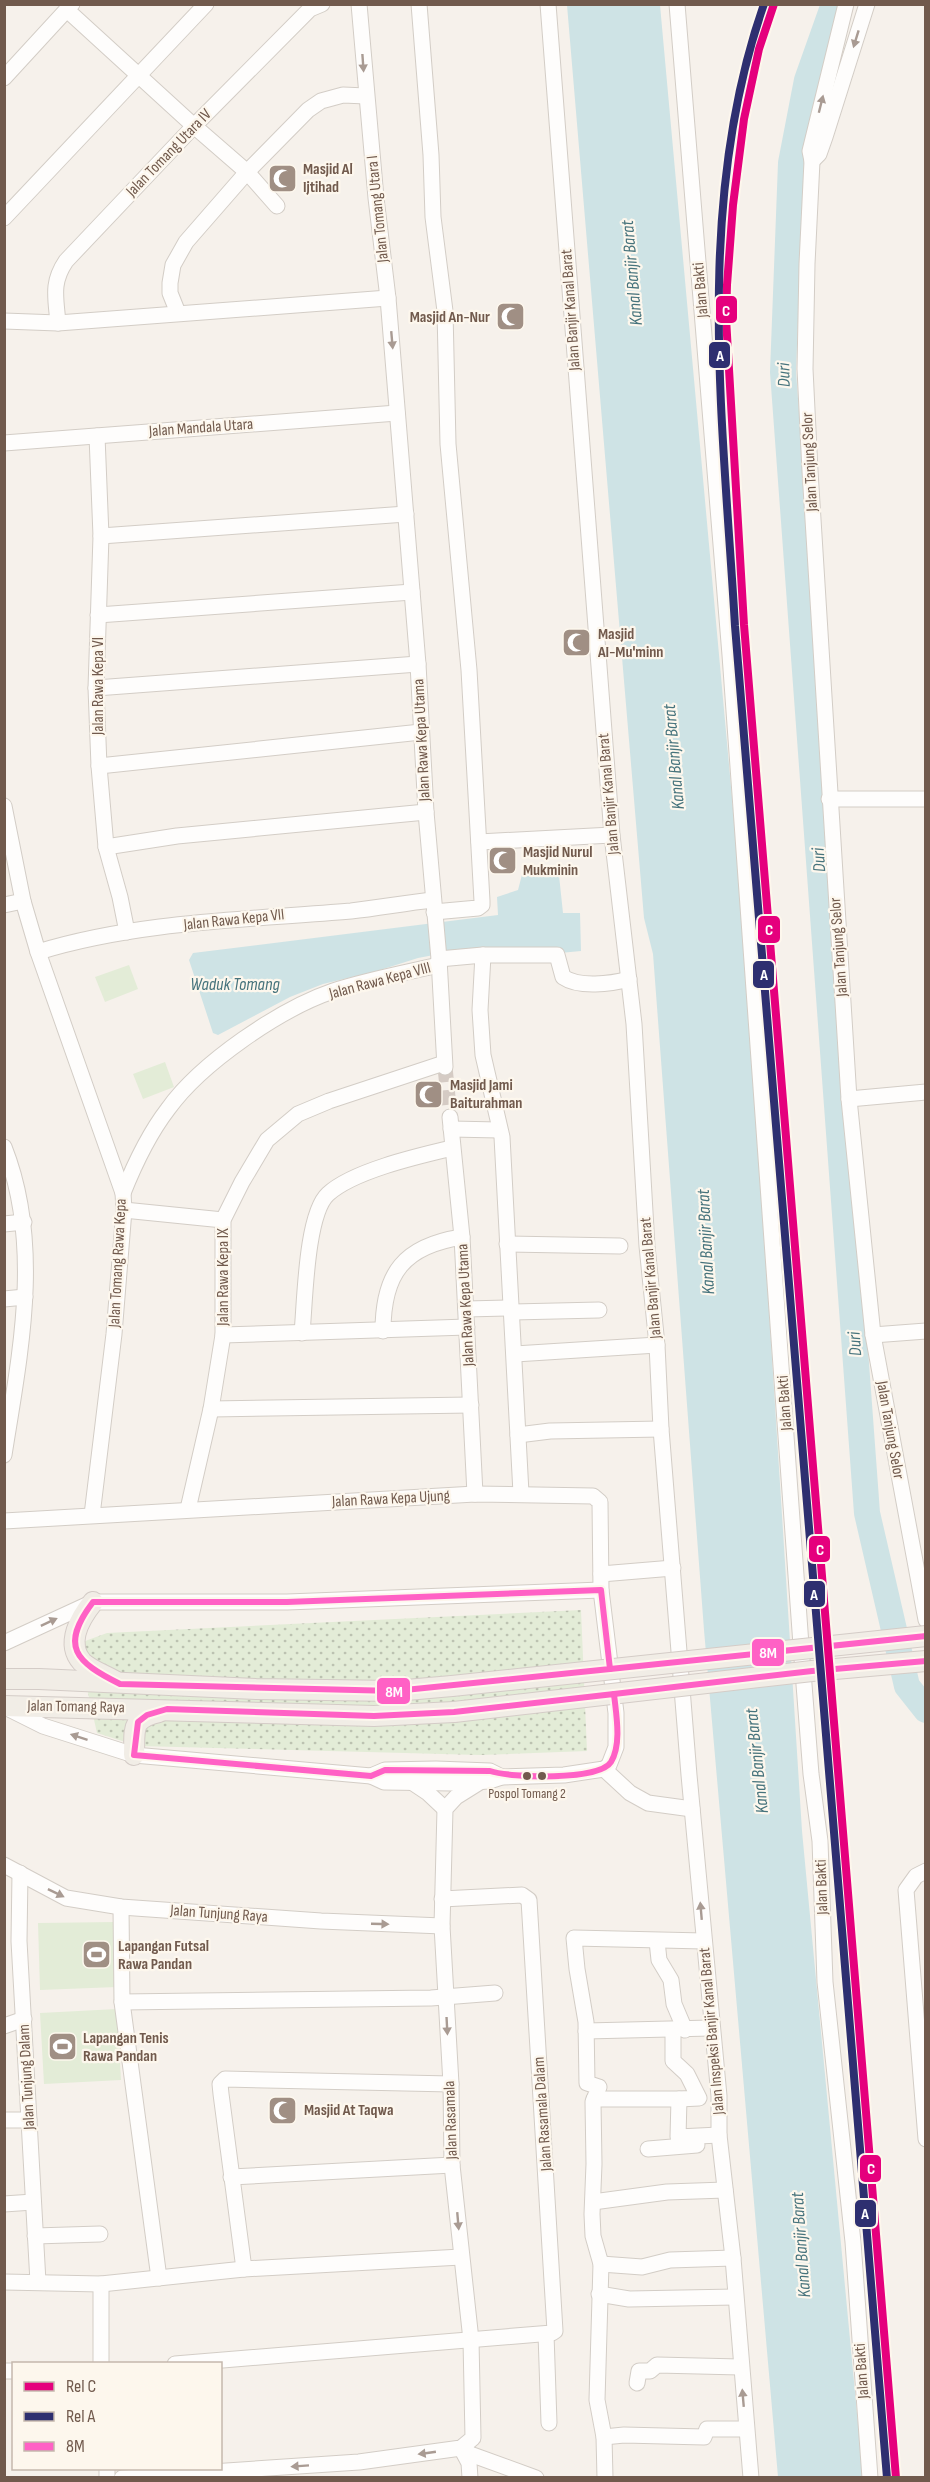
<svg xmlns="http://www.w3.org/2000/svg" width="930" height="2482" font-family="'Sofia Sans Condensed',sans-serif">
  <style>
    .grass { fill: url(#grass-dots) }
    .pitch { fill: #e3ecd7 }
    .water { fill: #cee3e5 }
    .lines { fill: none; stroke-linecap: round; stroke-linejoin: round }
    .river { stroke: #cee3e5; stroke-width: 26 }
    .minor-tunnel { stroke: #d5cbc4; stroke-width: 15; stroke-dasharray: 15 8; stroke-linecap: butt }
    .minor-casing { stroke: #d3cdc6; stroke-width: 17 }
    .major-casing { stroke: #d4ccc7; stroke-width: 22 }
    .minor { stroke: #fefdfc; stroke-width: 15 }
    .major { stroke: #f1ede6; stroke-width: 20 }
    .major-bridge-casing { stroke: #d4ccc7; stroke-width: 22; stroke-linecap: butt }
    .major-bridge { stroke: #f1ede6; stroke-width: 20 }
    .bus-1-casing { stroke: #fdf7ed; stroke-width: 10 }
    .bus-1 { stroke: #ff61c5; stroke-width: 6 }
    .rail-1-casing { stroke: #fdf7ed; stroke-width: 12 }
    .rail-2-casing { stroke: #fdf7ed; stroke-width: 12 }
    .rail-1 { stroke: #e5007d; stroke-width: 8 }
    .rail-2 { stroke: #2e2f70; stroke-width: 8 }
    .oneway { fill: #a99b93 }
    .bus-dot { fill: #715a4d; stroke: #fdf7ed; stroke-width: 2 }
    .labels { text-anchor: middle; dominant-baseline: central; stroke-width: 4.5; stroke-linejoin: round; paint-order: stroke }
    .bus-label { font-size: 14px; fill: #715a4d; stroke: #fdf7ed }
    .street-label { font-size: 16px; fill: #715a4d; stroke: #fdf7ed }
    .poi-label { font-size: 16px; font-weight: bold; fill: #715a4d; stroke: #fdf7ed; text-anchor: start }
    .water-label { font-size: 18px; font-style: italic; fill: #46737c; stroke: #fdf7ed }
    .line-badge { stroke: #fdf7ed; stroke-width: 2 }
    .badge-label { font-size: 16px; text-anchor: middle; font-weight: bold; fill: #fff }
  </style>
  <defs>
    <pattern id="grass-dots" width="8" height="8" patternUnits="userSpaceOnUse" patternTransform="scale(1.5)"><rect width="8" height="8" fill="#e3ecd7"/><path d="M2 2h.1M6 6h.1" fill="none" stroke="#bcc2b1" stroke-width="1.8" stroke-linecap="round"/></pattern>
  </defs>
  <rect width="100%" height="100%" fill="#f6f1eb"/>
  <path class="grass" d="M 581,1610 L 587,1751 L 480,1755 L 138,1746 L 97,1733 L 77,1644 L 107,1633 Z"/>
  <g class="pitch">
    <path d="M 129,965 L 138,989 L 105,1002 L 95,977 Z"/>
    <path d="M 165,1062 L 174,1087 L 143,1099 L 133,1074 Z"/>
    <path d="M 115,1922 L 117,1987 L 40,1990 L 38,1923 Z"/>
    <path d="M 117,2009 L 121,2080 L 44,2084 L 40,2013 Z"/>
  </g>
  <g class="water">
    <path d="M 567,5 L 660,5 L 747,963 L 802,1831 L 863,2477 L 778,2477 L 704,1630 L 653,954 L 644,918 Z"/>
    <path d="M 558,866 L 563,913 L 580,913 L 581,951 L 560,953 L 455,951 L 418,958 L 377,971 L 323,984 L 290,997 L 218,1035 L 213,1033 L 189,960 L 193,953 L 498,915 L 497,897 L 518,890 L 524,867 Z"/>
  </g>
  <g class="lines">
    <path class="river" d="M 834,4 L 807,80 L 791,163 L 783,372 L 867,1513 L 907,1686 L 926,1710"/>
    <path class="minor-tunnel" d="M 445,1067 L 450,1117"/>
    <defs>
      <g id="minor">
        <path d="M 359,4 L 376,198 L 388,298 L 418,664 L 426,812 L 439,959 L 445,1067"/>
        <path d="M 419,4 L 431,155 L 433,217 L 445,311 L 448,444 L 469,670 L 482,901 L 482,905 L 478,908 L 434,912"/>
        <path d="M 548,4 L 612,835 L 634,1024 L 647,1246 L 657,1345 L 661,1429 L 689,1775 L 719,2096 L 719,2135 L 733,2258 L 751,2478"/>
        <path d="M 677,4 L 730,655 L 802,1659 L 811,1774 L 820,1841 L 825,1982 L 853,2242 L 870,2478"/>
        <path d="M 846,4 L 810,151 L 812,161 L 807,264 L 805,369 L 810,471 L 849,1099 L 873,1335 L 926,1620"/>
        <path d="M 67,10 L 194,126 L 247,172 L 277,206"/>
        <path d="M 4,78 L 72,4"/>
        <path d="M 812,161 L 819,154 L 825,137 L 867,4"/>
        <path d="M 4,218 L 206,4"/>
        <path d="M 178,313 L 170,293 L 170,283 L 173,265 L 186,242 L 247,172 L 308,110 L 321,101 L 343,95 L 366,96"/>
        <path d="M 4,321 L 58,323 L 388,298"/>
        <path d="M 58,323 C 56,298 51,283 66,261 L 194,126 L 310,9 L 322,4"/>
        <path d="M 97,436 L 101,536 L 96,688 L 99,766 L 106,847 L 120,897 L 127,932"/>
        <path d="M 4,443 L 397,413"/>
        <path d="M 101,536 L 406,514"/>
        <path d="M 98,615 L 412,592"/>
        <path d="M 96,688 L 418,664"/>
        <path d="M 99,766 L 421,732"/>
        <path d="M 829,799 L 926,799"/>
        <path d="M 4,806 L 23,901 L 38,952 L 123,1193 L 124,1210 L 114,1334 L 92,1515"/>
        <path d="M 479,842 L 612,835"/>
        <path d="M 106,847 L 177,836 L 426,812"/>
        <path d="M 4,905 L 23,901"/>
        <path d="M 38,952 C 139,921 246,920 351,911 C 378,908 405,903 432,900"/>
        <path d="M 483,955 L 480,1010 L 483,1055 L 502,1137 L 521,1493"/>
        <path d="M 439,959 L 483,955 L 557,955 L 563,977 C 579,988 611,984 629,979"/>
        <path d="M 849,1099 L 926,1092"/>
        <path d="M 450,1117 L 462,1237 L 475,1494"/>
        <path d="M 451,1129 L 499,1130"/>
        <path d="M 4,1147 C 43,1245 20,1354 4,1455"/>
        <path d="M 123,1193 C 135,1163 148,1135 168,1109 C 201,1063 280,1009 333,991 C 367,980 404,973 439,965"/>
        <path d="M 124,1210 L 223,1220"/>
        <path d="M 4,1224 L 24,1222"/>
        <path d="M 507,1244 L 620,1246"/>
        <path d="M 4,1299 L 25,1297"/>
        <path d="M 466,1309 L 507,1308"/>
        <path d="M 513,1312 L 599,1310"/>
        <path d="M 383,1331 C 383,1273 404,1246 462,1237"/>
        <path d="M 302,1333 C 305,1302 306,1214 328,1194 C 353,1171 418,1156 452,1148"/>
        <path d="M 223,1335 L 467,1327"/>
        <path d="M 873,1335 L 926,1331"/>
        <path d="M 515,1354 L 657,1345"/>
        <path d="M 211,1409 L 471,1405"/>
        <path d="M 518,1435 L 550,1431 L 661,1429"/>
        <path d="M 188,1509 L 211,1409 L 223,1335 L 223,1220 L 242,1182 L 267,1140 L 298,1114 L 329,1101 L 444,1063"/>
        <path d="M 4,1521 L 475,1494 L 593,1496 L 600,1502 L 601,1590 L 616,1713 L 616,1747 L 609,1765 L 604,1769 L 564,1775 L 502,1777 L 490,1781 L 452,1783 L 384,1782 L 371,1776 L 134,1755 L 43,1726 L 5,1707"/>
        <path d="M 601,1574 L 673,1568"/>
        <path d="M 4,1643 L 93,1602 L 287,1602 L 601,1590"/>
        <path d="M 604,1769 L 630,1793 L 648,1803 L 692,1809"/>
        <path d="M 371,1776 L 385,1770 L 436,1769 L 490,1771 L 502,1777"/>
        <path d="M 413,1783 L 428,1793 L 445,1809"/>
        <path d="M 4,1865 L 66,1898 L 121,1907 L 321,1921 L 442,1926"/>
        <path d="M 926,1871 L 916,1876 L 906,1890 L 926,2139"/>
        <path d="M 20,1873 L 19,1941 L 38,2282"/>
        <path d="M 121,1907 L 122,2002 L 159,2278"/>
        <path d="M 657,1941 L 659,1960 L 671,1980 L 674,2004 L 685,2030"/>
        <path d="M 122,2002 L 431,1998 L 495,1993"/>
        <path d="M 4,2026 L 24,2019"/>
        <path d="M 673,2030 L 673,2061 L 687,2074 L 699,2098 L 679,2099"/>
        <path d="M 586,2031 L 711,2028"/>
        <path d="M 594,2099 L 679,2099 L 678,2137 L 719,2135"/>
        <path d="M 4,2120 L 29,2120"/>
        <path d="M 648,2149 L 697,2145"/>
        <path d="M 231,2177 L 452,2165"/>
        <path d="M 593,2202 L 667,2192 L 725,2190"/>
        <path d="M 4,2204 L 33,2202"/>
        <path d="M 35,2236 L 100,2234"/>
        <path d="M 601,2264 L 642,2267 L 670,2260 L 733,2258"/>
        <path d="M 244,2269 L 221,2094 L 220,2084 L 225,2079 L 451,2084"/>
        <path d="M 4,2282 L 101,2284 L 244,2269 L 461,2257"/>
        <path d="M 101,2284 L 101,2364"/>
        <path d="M 599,2294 L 629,2299 L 735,2297"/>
        <path d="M 546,2334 L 549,2423"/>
        <path d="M 175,2364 L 552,2333 L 555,2331 L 529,1900 L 522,1895 L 442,1899"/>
        <path d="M 4,2371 L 14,2371"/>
        <path d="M 637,2383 L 639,2371 L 650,2371 L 657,2365 L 740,2367"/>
        <path d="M 604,2437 L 624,2435 L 704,2437 L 707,2429 L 746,2429"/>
        <path d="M 463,2447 L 470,2454 L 536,2478"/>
        <path d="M 461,2448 L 469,2463 L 470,2478"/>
        <path d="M 107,2468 L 107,2478"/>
        <path d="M 122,2478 L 359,2462 L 461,2448 L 473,2438 L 471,2340 L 452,2165 L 451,2084 L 442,1926 L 445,1809 L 456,1797 L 480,1782"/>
        <path d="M 605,2478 L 604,2437 L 597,2400 L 601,2264 L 593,2236 L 592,2214 L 594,2164 L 593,2102 L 599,2087 L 587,2083 L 586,2022 L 577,1969 L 574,1938 L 704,1941"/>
      </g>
      <g id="major">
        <path d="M 93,1602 C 81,1617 65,1643 82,1662 C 90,1670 105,1675 115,1681"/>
        <path d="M 4,1679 L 39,1679 L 256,1689 L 395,1691 L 452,1686"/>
        <path d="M 4,1706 L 374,1716 L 454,1712"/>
        <path d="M 134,1755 C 135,1729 130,1719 159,1712"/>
      </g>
    </defs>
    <use href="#minor" class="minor-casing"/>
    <use href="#major" class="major-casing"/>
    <use href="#minor" class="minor"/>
    <use href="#major" class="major"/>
    <defs>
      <g id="major-bridge">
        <path d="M 452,1686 L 926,1636"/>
        <path d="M 454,1712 L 812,1671 L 926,1661"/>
      </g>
    </defs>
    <use href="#major-bridge" class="major-bridge-casing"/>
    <use href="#major-bridge" class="major-bridge"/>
    <defs>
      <g id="bus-1">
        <path d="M 601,1590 L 610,1669 L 395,1691 L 120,1684 C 76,1662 59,1647 93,1602 L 287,1602 Z"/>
        <path d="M 610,1669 L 926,1636"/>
        <path d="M 614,1694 C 616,1714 622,1744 611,1762 C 599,1781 511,1778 490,1771 L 385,1770 L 371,1776 L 134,1755 L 138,1722 L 147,1715 L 167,1709 L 374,1716 L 454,1712 Z"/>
        <path d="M 614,1694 L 812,1671 L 926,1661"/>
      </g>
    </defs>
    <use href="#bus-1" class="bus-1-casing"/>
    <use href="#bus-1" class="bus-1"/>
    <defs>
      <path id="rail-1" d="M 774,4 L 759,49 L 744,119 L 733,205 L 727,285 L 726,318 L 744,625 L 896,2478"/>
      <path id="rail-2" d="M 764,4 C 694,204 723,420 735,626 L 887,2478"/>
    </defs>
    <use href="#rail-1" class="rail-1-casing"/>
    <use href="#rail-2" class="rail-2-casing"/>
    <use href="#rail-1" class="rail-1"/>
    <use href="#rail-2" class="rail-2"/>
  </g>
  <defs><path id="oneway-solid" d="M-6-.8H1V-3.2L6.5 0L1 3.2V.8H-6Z" transform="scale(1.5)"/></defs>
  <g class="oneway">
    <use href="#oneway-solid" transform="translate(856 39) rotate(107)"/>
    <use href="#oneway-solid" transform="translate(363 63) rotate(86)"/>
    <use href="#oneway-solid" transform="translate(821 104) rotate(-76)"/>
    <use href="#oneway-solid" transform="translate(392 340) rotate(85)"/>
    <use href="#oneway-solid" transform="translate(49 1622) rotate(-25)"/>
    <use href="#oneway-solid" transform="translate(79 1737) rotate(-162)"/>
    <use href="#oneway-solid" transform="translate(56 1893) rotate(26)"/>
    <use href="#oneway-solid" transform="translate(701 1911) rotate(-95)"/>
    <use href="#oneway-solid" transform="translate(380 1924) rotate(2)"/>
    <use href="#oneway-solid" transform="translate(447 2026) rotate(87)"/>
    <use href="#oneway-solid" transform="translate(458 2221) rotate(85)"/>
    <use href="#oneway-solid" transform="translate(743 2398) rotate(-95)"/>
    <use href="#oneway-solid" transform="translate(427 2453) rotate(172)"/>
    <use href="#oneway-solid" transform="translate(300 2466) rotate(176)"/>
  </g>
  <defs>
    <symbol id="mosque-square" viewBox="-11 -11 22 22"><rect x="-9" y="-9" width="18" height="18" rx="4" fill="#a08f84" stroke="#fdf7ed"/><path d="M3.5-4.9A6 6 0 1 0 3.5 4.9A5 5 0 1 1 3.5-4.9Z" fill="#fff"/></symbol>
    <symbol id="stadium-square" viewBox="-11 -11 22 22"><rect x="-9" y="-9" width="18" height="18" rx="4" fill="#a08f84" stroke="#fdf7ed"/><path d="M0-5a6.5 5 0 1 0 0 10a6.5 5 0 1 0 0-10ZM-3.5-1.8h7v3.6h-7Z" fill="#fff"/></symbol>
  </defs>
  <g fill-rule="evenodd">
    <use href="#mosque-square" x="266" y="162" width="33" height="33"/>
    <use href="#mosque-square" x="494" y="300" width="33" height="33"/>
    <use href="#mosque-square" x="560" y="626" width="33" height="33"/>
    <use href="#mosque-square" x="486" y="844" width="33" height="33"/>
    <use href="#mosque-square" x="412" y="1078" width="33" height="33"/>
    <use href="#stadium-square" x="80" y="1938" width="33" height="33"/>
    <use href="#stadium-square" x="46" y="2030" width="33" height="33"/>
    <use href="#mosque-square" x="266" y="2094" width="33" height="33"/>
  </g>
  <g class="bus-dot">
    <circle cx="527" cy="1776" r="5"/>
    <circle cx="542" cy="1776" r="5"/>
  </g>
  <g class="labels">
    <g class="bus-label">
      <text x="527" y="1793">Pospol Tomang 2</text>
    </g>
    <g class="street-label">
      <text transform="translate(169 153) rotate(-46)">Jalan Tomang Utara IV</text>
      <text transform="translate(378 209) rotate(-96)">Jalan Tomang Utara I</text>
      <text transform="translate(701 290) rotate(-95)">Jalan Bakti</text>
      <text transform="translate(571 310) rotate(-94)">Jalan Banjir Kanal Barat</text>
      <text transform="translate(201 428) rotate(-4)">Jalan Mandala Utara</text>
      <text transform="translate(810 462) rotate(-93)">Jalan Tanjung Selor</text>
      <text transform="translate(98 686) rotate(-90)">Jalan Rawa Kepa VI</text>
      <text transform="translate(422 740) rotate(-93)">Jalan Rawa Kepa Utama</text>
      <text transform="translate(609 794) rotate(-95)">Jalan Banjir Kanal Barat</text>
      <text transform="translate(234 920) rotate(-6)">Jalan Rawa Kepa VII</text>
      <text transform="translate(839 947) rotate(-94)">Jalan Tanjung Selor</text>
      <text transform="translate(380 981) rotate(-15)">Jalan Rawa Kepa VIII</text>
      <text transform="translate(118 1263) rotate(-87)">Jalan Tomang Rawa Kepa</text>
      <text transform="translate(223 1277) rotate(-90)">Jalan Rawa Kepa IX</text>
      <text transform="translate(651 1278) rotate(-95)">Jalan Banjir Kanal Barat</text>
      <text transform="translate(466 1305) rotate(-93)">Jalan Rawa Kepa Utama</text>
      <text transform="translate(785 1403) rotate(-94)">Jalan Bakti</text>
      <text transform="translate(890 1430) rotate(80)">Jalan Tanjung Selor</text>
      <text transform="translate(391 1499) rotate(-3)">Jalan Rawa Kepa Ujung</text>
      <text transform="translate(76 1707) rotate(1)">Jalan Tomang Raya</text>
      <text transform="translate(822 1887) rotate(-92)">Jalan Bakti</text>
      <text transform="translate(219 1914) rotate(4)">Jalan Tunjung Raya</text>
      <text transform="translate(712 2031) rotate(-95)">Jalan Inspeksi Banjir Kanal Barat</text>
      <text transform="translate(27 2077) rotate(-93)">Jalan Tunjung Dalam</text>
      <text transform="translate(543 2114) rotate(-94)">Jalan Rasamala Dalam</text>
      <text transform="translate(451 2120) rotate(-92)">Jalan Rasamala</text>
      <text transform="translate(862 2371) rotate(-94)">Jalan Bakti</text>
    </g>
    <g class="poi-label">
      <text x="303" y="169">Masjid Al<tspan x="303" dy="18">Ijtihad</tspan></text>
      <text x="490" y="317" text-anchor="end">Masjid An-Nur</text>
      <text x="598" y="634">Masjid<tspan x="598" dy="18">AI-Mu'minn</tspan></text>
      <text x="523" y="852">Masjid Nurul<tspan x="523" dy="18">Mukminin</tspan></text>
      <text x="450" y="1085">Masjid Jami<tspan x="450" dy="18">Baiturahman</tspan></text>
      <text x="118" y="1946">Lapangan Futsal<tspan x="118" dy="18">Rawa Pandan</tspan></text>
      <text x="83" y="2038">Lapangan Tenis<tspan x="83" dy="18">Rawa Pandan</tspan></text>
      <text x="304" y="2110">Masjid At Taqwa</text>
    </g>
    <g class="water-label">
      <text transform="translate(632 273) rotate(-95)">Kanal Banjir Barat</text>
      <text transform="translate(784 375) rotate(-91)">Duri</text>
      <text transform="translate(674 757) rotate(-95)">Kanal Banjir Barat</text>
      <text transform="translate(819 860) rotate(-94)">Duri</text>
      <text x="235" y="984">Waduk Tomang</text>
      <text transform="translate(706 1242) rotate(-93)">Kanal Banjir Barat</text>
      <text transform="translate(855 1344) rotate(-94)">Duri</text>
      <text transform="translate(757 1761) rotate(-96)">Kanal Banjir Barat</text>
      <text transform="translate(801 2245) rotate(-94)">Kanal Banjir Barat</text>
    </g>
  </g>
  <g class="line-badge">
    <rect x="715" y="295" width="23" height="29" rx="6" fill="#e5007d"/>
    <rect x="708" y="341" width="23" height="28" rx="6" fill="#2e2f70"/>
    <rect x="757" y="915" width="24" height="29" rx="6" fill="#e5007d"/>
    <rect x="752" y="960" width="23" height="29" rx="6" fill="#2e2f70"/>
    <rect x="808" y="1535" width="23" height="28" rx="6" fill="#e5007d"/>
    <rect x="803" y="1580" width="23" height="28" rx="6" fill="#2e2f70"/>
    <rect x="751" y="1638" width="34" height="29" rx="6" fill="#ff61c5"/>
    <rect x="376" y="1677" width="35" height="28" rx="6" fill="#ff61c5"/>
    <rect x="859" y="2154" width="23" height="29" rx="6" fill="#e5007d"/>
    <rect x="854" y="2199" width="23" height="29" rx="6" fill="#2e2f70"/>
  </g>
  <g class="badge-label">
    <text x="726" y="316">C</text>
    <text x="720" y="361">A</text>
    <text x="769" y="935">C</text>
    <text x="764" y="980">A</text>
    <text x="820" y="1555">C</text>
    <text x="814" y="1600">A</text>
    <text x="768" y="1658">8M</text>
    <text x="394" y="1697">8M</text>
    <text x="871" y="2174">C</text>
    <text x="865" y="2219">A</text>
  </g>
  <rect width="930" height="2482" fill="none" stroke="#715a4d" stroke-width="12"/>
  <rect x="12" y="2362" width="210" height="108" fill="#fdf7ed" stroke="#c5b8ad" stroke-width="1.5"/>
  <rect x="24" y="2382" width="30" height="9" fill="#e5007d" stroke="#c5b8ad" stroke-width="1.5"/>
  <text x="66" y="2392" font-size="18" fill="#715a4d">Rel C</text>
  <rect x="24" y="2412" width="30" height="9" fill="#2e2f70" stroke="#c5b8ad" stroke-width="1.5"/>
  <text x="66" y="2422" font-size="18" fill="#715a4d">Rel A</text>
  <rect x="24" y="2442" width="30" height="9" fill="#ff61c5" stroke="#c5b8ad" stroke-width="1.5"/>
  <text x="66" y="2452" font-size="18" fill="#715a4d">8M</text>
</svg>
